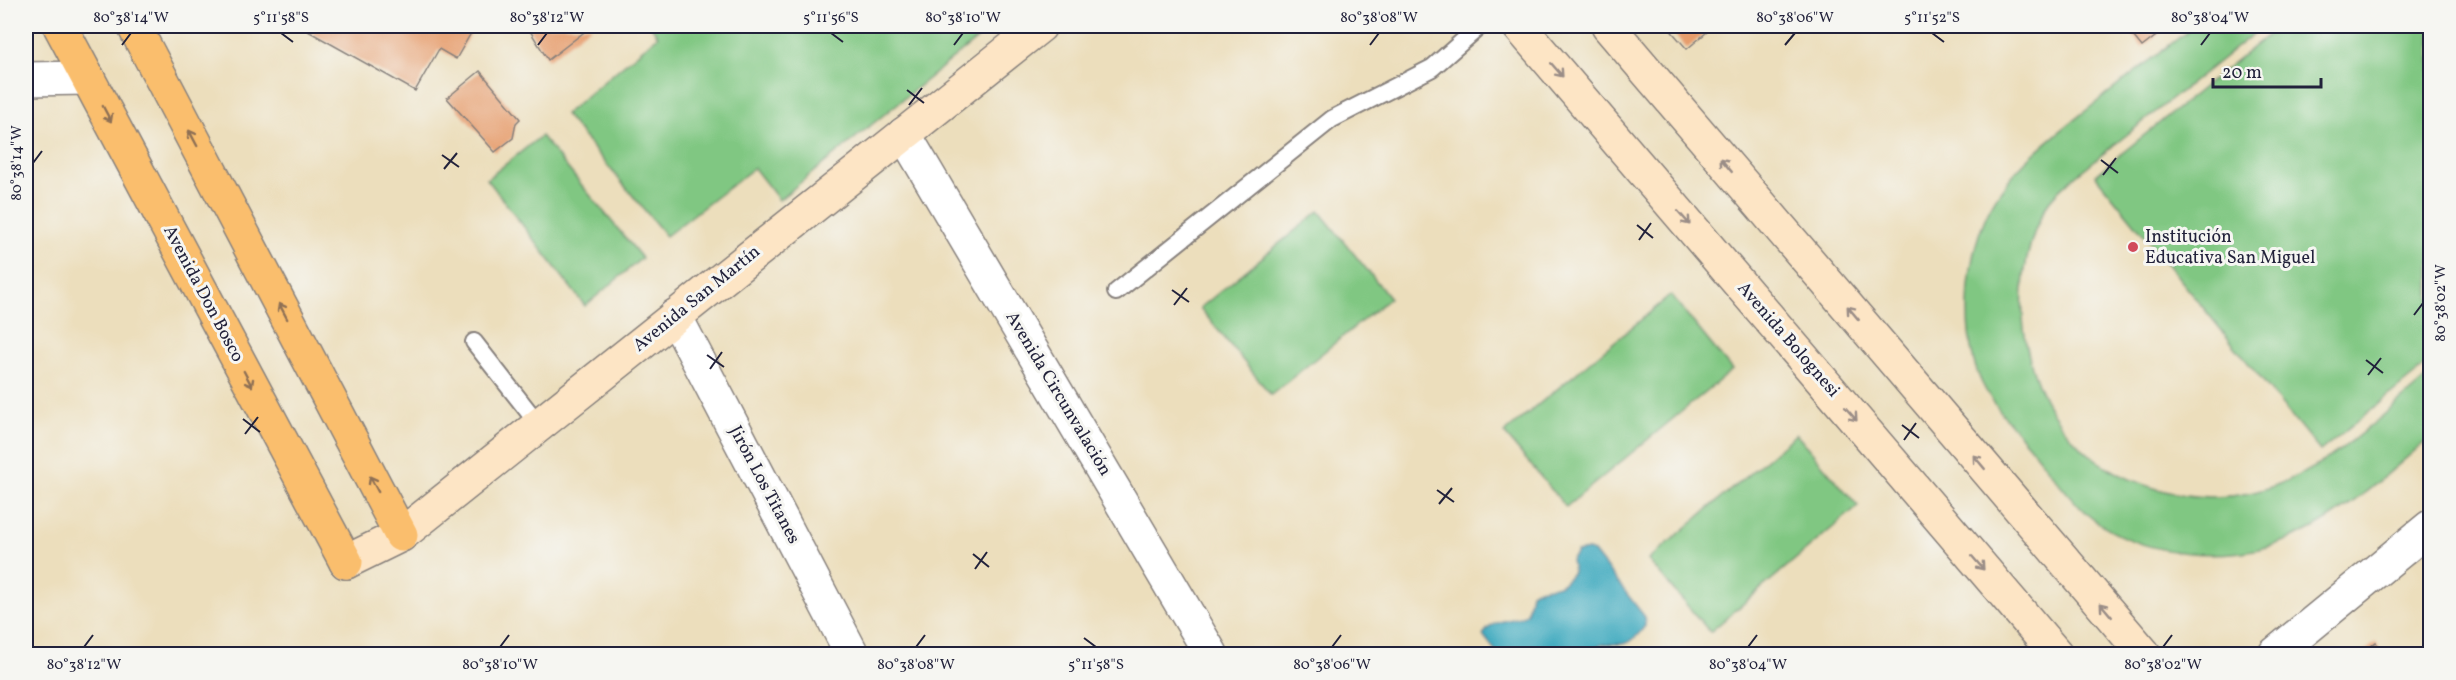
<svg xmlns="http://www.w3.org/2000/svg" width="2456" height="680" font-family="Vollkorn,serif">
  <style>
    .green { fill: #80c782; stroke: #51745e; stroke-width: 1.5 }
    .water { fill: #40aabf; stroke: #31667d; stroke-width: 1.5 }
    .building { fill: #e69b6b }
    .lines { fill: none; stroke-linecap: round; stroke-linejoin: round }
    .service-casing { stroke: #87807c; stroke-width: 20 }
    .minor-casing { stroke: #87807c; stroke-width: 36 }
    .tertiary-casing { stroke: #87807c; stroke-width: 36 }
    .secondary-casing { stroke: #87807c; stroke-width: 36 }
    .primary-casing { stroke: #87807c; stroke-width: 36 }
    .path { stroke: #87807c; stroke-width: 4; stroke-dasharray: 1.5 4.5; stroke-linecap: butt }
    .service { stroke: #fff; stroke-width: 16 }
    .minor { stroke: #fff; stroke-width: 33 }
    .tertiary { stroke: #fff; stroke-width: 33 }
    .secondary { stroke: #fde5c5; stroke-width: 33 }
    .primary { stroke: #fabe6d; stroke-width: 33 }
    .oneway { stroke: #9a8d87 }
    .oneway2 { stroke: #8e7054 }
    .ticks { fill: none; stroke: #22223b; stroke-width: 2 }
    .poi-dot { fill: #d1495b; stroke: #f6f6f2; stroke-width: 2 }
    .labels { text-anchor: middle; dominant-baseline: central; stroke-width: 6; stroke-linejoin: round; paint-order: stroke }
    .poi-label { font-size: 18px; fill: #22223b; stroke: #f6f6f2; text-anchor: start }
    .street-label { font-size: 18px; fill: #22223b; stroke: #f6f6f2 }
    .neatline { fill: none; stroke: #22223b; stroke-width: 2 }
    .ticks-label { font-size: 15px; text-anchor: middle; fill: #22223b }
  </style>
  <rect width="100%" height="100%" fill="#f6f6f2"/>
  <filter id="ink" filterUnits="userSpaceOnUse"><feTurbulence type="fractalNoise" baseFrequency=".0167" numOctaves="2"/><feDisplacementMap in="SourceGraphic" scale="12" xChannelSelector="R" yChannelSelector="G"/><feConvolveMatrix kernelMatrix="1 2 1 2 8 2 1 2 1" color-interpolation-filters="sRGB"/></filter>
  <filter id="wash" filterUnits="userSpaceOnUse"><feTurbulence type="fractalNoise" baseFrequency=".008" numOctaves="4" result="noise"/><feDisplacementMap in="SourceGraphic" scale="24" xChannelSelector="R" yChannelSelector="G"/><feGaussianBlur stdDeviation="1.35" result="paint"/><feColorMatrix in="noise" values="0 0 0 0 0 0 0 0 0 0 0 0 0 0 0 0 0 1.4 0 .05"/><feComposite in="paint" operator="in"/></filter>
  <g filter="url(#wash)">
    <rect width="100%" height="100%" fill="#ecdebc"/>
    <g class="green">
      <path d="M 651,26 L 993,26 L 779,200 L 754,168 L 666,236 L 565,114 L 658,36 Z"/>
      <path d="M 2194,26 L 2263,26 L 2074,177 C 2065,185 2054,194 2048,203 C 2007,273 2016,377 2071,437 C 2116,486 2191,507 2254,492 C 2324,475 2377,419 2430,375 L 2430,438 C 2374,484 2318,543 2242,552 C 2190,558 2129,550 2088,515 C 2071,500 2047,468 2032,449 C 2017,431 1996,409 1985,389 C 1960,345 1965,266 1984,221 C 2005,169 2056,135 2098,101 C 2130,76 2162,51 2194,26 Z"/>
      <path d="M 2279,26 L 2430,26 L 2430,362 L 2320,451 L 2095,175 Z"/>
      <path d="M 541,136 L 642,258 L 585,306 L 487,179 Z"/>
      <path d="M 1319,211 L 1390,298 L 1271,395 L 1200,308 Z"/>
      <path d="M 1671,295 L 1732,370 L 1566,507 L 1504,433 Z"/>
      <path d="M 1796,434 L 1858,506 L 1710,632 L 1648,560 Z"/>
    </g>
    <path class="water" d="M 1588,550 L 1594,552 L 1645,617 L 1645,626 C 1640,632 1634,641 1627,643 C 1611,648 1604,637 1590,654 L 1498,654 L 1483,635 C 1496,615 1510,625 1527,613 L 1531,593 C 1550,581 1556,595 1573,572 L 1571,560 L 1577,552 Z"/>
    <g id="blocks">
      <g class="building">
        <path d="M 299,26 L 475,26 L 456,59 L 439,49 L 415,91 Z"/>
        <path d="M 527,26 L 592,26 L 548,60 Z"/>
        <path d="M 1667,26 L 1714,26 L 1687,49 Z"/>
        <path d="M 2125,26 L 2169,26 L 2142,47 Z"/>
        <path d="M 480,71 L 520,119 L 516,123 L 513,138 L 495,152 L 447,98 Z"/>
        <path d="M 2376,642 L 2381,654 L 2361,654 Z"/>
      </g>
    </g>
  </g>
  <g filter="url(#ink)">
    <use href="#blocks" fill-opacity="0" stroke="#87807c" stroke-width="1.5"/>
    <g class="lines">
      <defs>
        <g id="service">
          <path d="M 1116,292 L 1332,119 L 1432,68 L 1480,26"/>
          <path d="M 474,342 L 539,425"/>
        </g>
        <g id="minor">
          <path d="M 26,79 L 88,78"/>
          <path d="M 904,134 L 1211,654"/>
          <path d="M 675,316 L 852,654"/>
        </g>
        <path id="tertiary" d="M 2275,654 L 2430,527"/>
        <g id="secondary">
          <path d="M 1519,26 L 2056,654"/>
          <path d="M 1608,26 L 2144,654"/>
          <path d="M 346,562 L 401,535 L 1040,26"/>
        </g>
        <g id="primary">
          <path d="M 60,26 L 346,562"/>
          <path d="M 134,26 L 401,535"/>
        </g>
      </defs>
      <use href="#service" class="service-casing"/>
      <use href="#minor" class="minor-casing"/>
      <use href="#tertiary" class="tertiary-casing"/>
      <use href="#secondary" class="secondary-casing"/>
      <use href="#primary" class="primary-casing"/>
      <path class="path" d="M 2426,652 L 2428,654"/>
      <use href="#service" class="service"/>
      <use href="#minor" class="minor"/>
      <use href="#tertiary" class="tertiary"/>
      <use href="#secondary" class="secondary"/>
      <use href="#primary" class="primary"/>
    </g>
    <defs><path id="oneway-shaft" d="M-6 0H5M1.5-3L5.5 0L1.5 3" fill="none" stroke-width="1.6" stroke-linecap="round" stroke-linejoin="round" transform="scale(1.5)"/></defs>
    <g class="oneway">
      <use href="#oneway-shaft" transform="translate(1557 70) rotate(49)"/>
      <use href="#oneway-shaft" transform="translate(1726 165) rotate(-130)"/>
      <use href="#oneway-shaft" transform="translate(1684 218) rotate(49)"/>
      <use href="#oneway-shaft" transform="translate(1853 313) rotate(-130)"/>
      <use href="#oneway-shaft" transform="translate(1851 414) rotate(49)"/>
      <use href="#oneway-shaft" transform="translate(1979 462) rotate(-130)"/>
      <use href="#oneway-shaft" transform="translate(1978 563) rotate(49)"/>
      <use href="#oneway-shaft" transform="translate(2106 610) rotate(-130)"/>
    </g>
    <g class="oneway2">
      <use href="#oneway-shaft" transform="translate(107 114) rotate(62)"/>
      <use href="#oneway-shaft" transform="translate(193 138) rotate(-118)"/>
      <use href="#oneway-shaft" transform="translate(283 311) rotate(-118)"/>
      <use href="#oneway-shaft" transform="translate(248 379) rotate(62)"/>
      <use href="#oneway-shaft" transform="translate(374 484) rotate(-118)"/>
    </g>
  </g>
  <path class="ticks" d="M 281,33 L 293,42M 831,33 L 843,42M 1932,33 L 1944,42M 122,45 L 131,33M 538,45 L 547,33M 954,45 L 963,33M 1370,45 L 1379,33M 1785,45 L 1795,33M 2201,45 L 2210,33M 907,90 L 924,103M 909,105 L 922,88M 442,155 L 459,167M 2101,160 L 2118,173M 33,163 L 42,151M 444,169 L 457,153M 2103,175 L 2116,158M 1637,225 L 1653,238M 1639,240 L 1651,223M 1172,290 L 1189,302M 1174,305 L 1187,288M 2414,315 L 2423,303M 707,355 L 724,367M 2366,360 L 2383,373M 710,369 L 722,352M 2368,375 L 2381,358M 243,419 L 260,432M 1902,425 L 1919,438M 245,434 L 258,417M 1904,440 L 1916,423M 1437,490 L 1454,502M 1439,504 L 1452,488M 973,554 L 989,567M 975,569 L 987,552M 1084,638 L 1096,647M 84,647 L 93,635M 500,647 L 509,635M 916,647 L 925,635M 1332,647 L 1341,635M 1748,647 L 1757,635M 2163,647 L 2172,635"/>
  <circle class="poi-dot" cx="2133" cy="247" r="6"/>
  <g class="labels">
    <g class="poi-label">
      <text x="2145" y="237">Institución<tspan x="2145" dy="21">Educativa San Miguel</tspan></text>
    </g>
    <g class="street-label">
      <text transform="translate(203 294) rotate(62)">Avenida Don Bosco</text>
      <text transform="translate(697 299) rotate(-39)">Avenida San Martín</text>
      <text transform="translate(1788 340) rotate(49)">Avenida Bolognesi</text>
      <text transform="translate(1058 394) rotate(59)">Avenida Circunvalación</text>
      <text transform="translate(764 485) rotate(62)">Jirón Los Titanes</text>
    </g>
  </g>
  <rect width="2456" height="680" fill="none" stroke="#f6f6f2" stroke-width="66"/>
  <path d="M2213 78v9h108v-9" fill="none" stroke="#22223b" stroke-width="3"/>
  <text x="2222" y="78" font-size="18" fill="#22223b" stroke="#f6f6f2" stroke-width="4.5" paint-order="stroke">20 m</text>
  <rect x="33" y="33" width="2390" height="614" class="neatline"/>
  <g class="ticks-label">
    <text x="131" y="22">80°38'14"W</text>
    <text x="281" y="22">5°11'58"S</text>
    <text x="547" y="22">80°38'12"W</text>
    <text x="831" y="22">5°11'56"S</text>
    <text x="963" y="22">80°38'10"W</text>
    <text x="1379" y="22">80°38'08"W</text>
    <text x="1795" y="22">80°38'06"W</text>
    <text x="1932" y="22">5°11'52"S</text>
    <text x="2210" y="22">80°38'04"W</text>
    <text transform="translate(16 163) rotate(-90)" y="5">80°38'14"W</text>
    <text transform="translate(2440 303) rotate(-90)" y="5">80°38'02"W</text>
    <text x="84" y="669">80°38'12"W</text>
    <text x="500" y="669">80°38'10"W</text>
    <text x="916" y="669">80°38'08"W</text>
    <text x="1096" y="669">5°11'58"S</text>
    <text x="1332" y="669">80°38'06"W</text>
    <text x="1748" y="669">80°38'04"W</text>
    <text x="2163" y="669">80°38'02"W</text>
  </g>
</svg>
